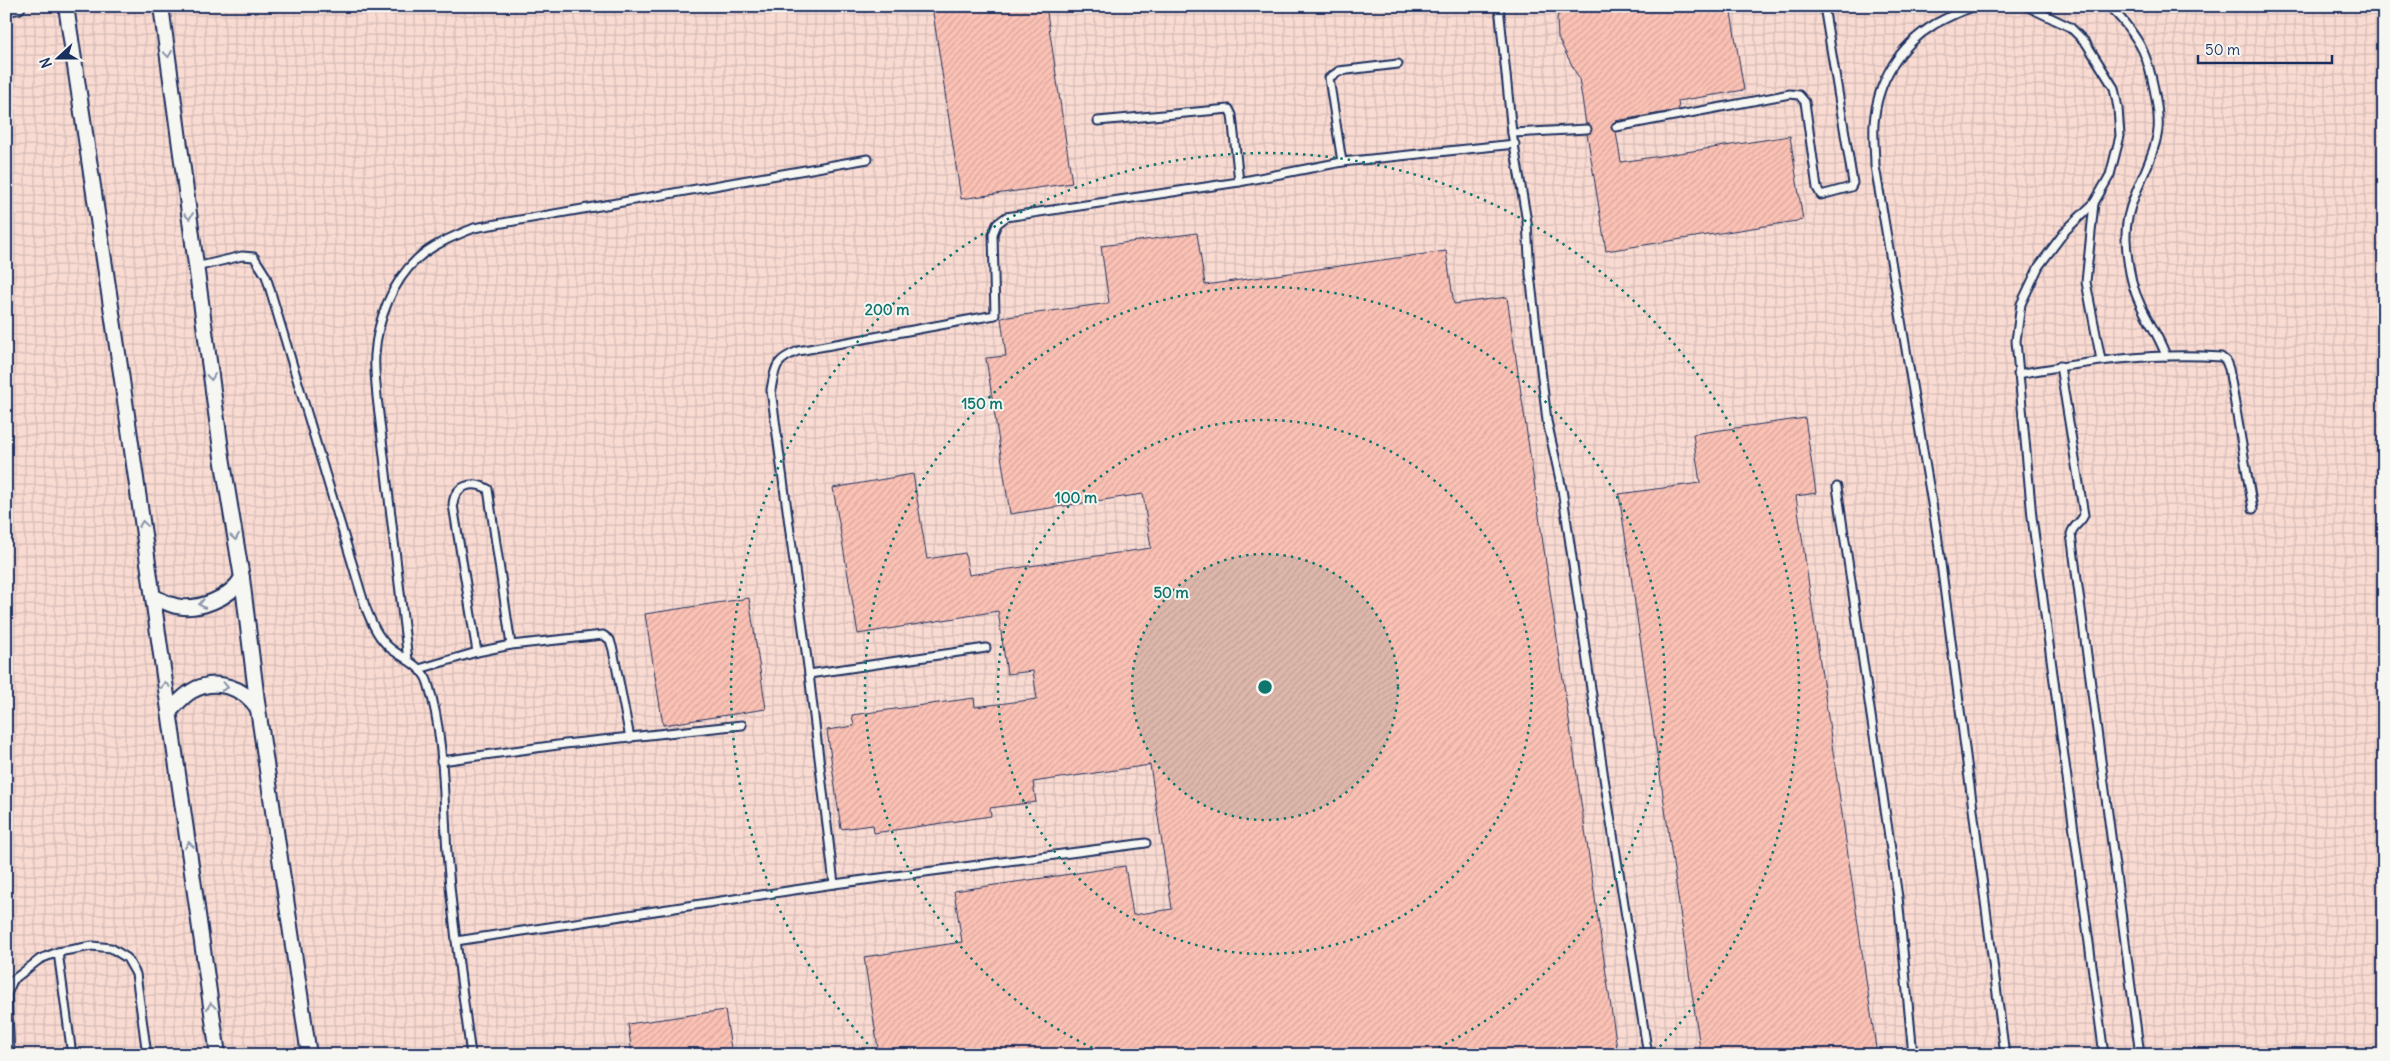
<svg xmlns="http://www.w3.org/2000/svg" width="2390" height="1061" font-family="Delius,sans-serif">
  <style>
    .industrial { fill: url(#industrial-grid) }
    .building { fill: url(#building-hatch); stroke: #1b2f5e }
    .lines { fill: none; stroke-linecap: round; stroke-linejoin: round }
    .lane-casing { stroke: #1b2f5e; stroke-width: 11 }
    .street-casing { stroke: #1b2f5e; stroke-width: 18 }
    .lane { stroke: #f6f6f2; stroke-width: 7 }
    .street { stroke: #f6f6f2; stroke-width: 14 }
    .oneway { stroke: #8892a8 }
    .ring { fill: none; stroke: #0f766e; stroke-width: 2.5; stroke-dasharray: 2.5 5 }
    .centre { fill: #0f766e; stroke: #f6f6f2; stroke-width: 2.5 }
    .ring-label { font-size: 15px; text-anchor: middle; font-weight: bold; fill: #0f766e; stroke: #f6f6f2; stroke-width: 4; stroke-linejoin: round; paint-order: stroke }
  </style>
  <defs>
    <pattern id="industrial-grid" width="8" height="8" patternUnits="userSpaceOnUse" patternTransform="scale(1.25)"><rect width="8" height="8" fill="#f9dbd2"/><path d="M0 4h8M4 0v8" fill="none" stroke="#d5bcb7"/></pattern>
    <pattern id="building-hatch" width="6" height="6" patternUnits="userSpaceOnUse" patternTransform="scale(1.25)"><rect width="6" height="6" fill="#fbc1b4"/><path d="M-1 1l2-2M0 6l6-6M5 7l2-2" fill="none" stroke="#d7a69d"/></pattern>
  </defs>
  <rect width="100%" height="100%" fill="#f8e6df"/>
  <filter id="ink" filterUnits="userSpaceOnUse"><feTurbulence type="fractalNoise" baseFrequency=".02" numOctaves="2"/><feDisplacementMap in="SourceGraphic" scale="10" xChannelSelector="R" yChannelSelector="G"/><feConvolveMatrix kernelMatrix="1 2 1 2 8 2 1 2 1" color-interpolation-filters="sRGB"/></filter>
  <g filter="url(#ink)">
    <rect class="industrial" x="6" y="6" width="2378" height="1049"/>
    <g class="building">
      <path d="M 932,6 L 1046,6 L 1072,183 L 961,199 Z"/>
      <path d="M 1561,6 L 1730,6 L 1744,90 L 1678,101 L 1679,110 L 1615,121 L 1611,128 L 1616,132 L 1621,162 L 1790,136 L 1803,220 L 1606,251 L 1587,134 L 1592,128 L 1586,124 L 1579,79 L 1558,38 L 1557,18 Z"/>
      <path d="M 1197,233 L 1205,285 L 1446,251 L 1454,304 L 1507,297 L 1618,1055 L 879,1055 L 864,957 L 962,942 L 954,891 L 1125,866 L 1133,915 L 1172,909 L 1150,765 L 1033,782 L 1036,802 L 990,808 L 991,816 L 874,833 L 873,825 L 841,829 L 827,730 L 854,726 L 852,715 L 974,698 L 975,707 L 1037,699 L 1033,671 L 1007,674 L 998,611 L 858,634 L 833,488 L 913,474 L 927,559 L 965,553 L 969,575 L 1151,548 L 1143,494 L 1010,514 L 986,358 L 1006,356 L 1001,318 L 1109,303 L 1101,246 Z"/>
      <path d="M 1805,418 L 1816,493 L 1796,496 L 1877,1055 L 1701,1055 L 1619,494 L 1700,483 L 1693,434 Z"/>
      <path d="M 749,598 L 766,709 L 663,725 L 645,614 Z"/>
      <path d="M 725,1010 L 732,1055 L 632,1055 L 628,1024 Z"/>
    </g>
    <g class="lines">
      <defs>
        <g id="lane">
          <path d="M 1499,6 L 1512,133 L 1527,222 L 1530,274 L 1547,421 L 1562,489 L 1604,778 L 1648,1055"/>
          <path d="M 1977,6 C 1962,9 1949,17 1935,24 C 1899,46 1877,81 1874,124 C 1873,138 1875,152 1875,166 L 1937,533 L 2005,1055"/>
          <path d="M 2026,6 L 2070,27 L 2086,43 L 2114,88 L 2118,108 L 2120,136 L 2110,175 L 2094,203 L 2066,230 L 2039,266 L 2021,304 L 2016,341 L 2032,517 L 2104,1055"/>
          <path d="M 2109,6 C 2122,19 2135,34 2143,51 C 2151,69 2160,110 2158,130 C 2157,139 2153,151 2150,159 C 2140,186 2125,209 2126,239 C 2127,260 2131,286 2141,306 C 2149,323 2160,338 2166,356"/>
          <path d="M 1098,121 L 1229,109 L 1232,115 L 1239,182"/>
          <path d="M 1616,127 L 1790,94 L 1799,95 L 1805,102 L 1817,188 L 1821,195 L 1851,187 L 1853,183 L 1824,6"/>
          <path d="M 1512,133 L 1587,129"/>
          <path d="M 1342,162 L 1329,78 L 1339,71 L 1398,64"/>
          <path d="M 2094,203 L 2086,282 L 2101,360"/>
          <path d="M 196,267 L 242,256 L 254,257 L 266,276 L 365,606 C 371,621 377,637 390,648 C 402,658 423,666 428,683 C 445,737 443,796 447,852 C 452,920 462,987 471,1055"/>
          <path d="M 2060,366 L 2084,515 C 2081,523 2073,525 2071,534 L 2140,1055"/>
          <path d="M 2018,374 C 2085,362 2152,352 2221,357 L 2226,361 L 2229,369 L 2253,509"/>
          <path d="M 1837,487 L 1898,897 L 1913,1055"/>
          <path d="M 477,652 L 453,505 C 454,486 472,480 488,489 L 511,645"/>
          <path d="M 408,660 L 377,397 C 376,383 374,368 375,355 C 377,321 392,282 417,259 C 433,244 455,236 474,228 L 868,159"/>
          <path d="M 419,669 L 477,652 L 511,645 L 603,635 L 610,640 L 613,650 L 630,738"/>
          <path d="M 809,674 L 986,648"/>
          <path d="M 441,761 L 565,744 L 742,725"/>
          <path d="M 834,884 L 809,674 L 771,390 C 775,367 775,360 798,351 L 995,315 L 993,234 L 997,224 L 1006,217 L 1239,182 L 1342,162 L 1515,144"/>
          <path d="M 456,941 L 834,884 L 1146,843"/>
          <path d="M 58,952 L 72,1055"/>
          <path d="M 10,1055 L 7,994 L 13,980 L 40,959 L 58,952 L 92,946 L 111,948 L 127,958 L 136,974 L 147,1055"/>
        </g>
        <g id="street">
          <path d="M 66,6 L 121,373 L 218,1055"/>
          <path d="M 161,6 L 222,457 L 242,578 L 258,709 L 309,1055"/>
          <path d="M 6,8 L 18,6"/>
          <path d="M 154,597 C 161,600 168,604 176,606 C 199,611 230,598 242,578"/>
          <path d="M 169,712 C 176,705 183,696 192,691 C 216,677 245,688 258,709"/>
        </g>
      </defs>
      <use href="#lane" class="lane-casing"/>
      <use href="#street" class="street-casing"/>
      <use href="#lane" class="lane"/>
      <use href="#street" class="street"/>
    </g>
    <defs><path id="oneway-chevron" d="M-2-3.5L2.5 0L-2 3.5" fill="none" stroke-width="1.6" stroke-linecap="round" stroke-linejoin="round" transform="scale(1.25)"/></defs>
    <g class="oneway">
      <use href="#oneway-chevron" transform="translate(168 54) rotate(82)"/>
      <use href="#oneway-chevron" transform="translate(189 216) rotate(83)"/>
      <use href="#oneway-chevron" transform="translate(211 377) rotate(83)"/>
      <use href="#oneway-chevron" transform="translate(143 524) rotate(-98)"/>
      <use href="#oneway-chevron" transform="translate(235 537) rotate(81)"/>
      <use href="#oneway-chevron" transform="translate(202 604) rotate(169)"/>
      <use href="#oneway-chevron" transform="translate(165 685) rotate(-98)"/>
      <use href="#oneway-chevron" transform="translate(225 687) rotate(12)"/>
      <use href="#oneway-chevron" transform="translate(189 845) rotate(-98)"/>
      <use href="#oneway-chevron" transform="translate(211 1006) rotate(-98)"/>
    </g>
  </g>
  <circle cx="1265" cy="687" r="133" fill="#0f766e" fill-opacity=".12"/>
  <g class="ring">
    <circle cx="1265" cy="687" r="133"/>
    <circle cx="1265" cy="687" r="267"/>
    <path d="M1106 1054A400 400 0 1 1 1424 1054"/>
    <path d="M878 1055A534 534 0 1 1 1652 1055"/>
  </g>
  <circle cx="1265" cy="687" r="8" class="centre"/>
  <g class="ring-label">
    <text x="887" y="315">200 m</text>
    <text x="982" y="409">150 m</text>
    <text x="1076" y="503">100 m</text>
    <text x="1171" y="598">50 m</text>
  </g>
  <rect width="2390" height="1061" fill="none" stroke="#f6f6f2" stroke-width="25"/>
  <rect x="12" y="12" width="2365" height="1036" fill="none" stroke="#1b2f5e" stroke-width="2" filter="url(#ink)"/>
  <g transform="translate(58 58) rotate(249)" stroke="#f6f6f2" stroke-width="4" paint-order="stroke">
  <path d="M0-4L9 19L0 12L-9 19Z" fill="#1b2f5e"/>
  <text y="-8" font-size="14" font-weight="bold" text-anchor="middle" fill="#1b2f5e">N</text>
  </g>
  <path d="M2198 55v8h134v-8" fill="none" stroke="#1b2f5e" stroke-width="2.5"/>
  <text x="2205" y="55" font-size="15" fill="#1b2f5e" stroke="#f6f6f2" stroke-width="4" paint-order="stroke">50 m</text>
</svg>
